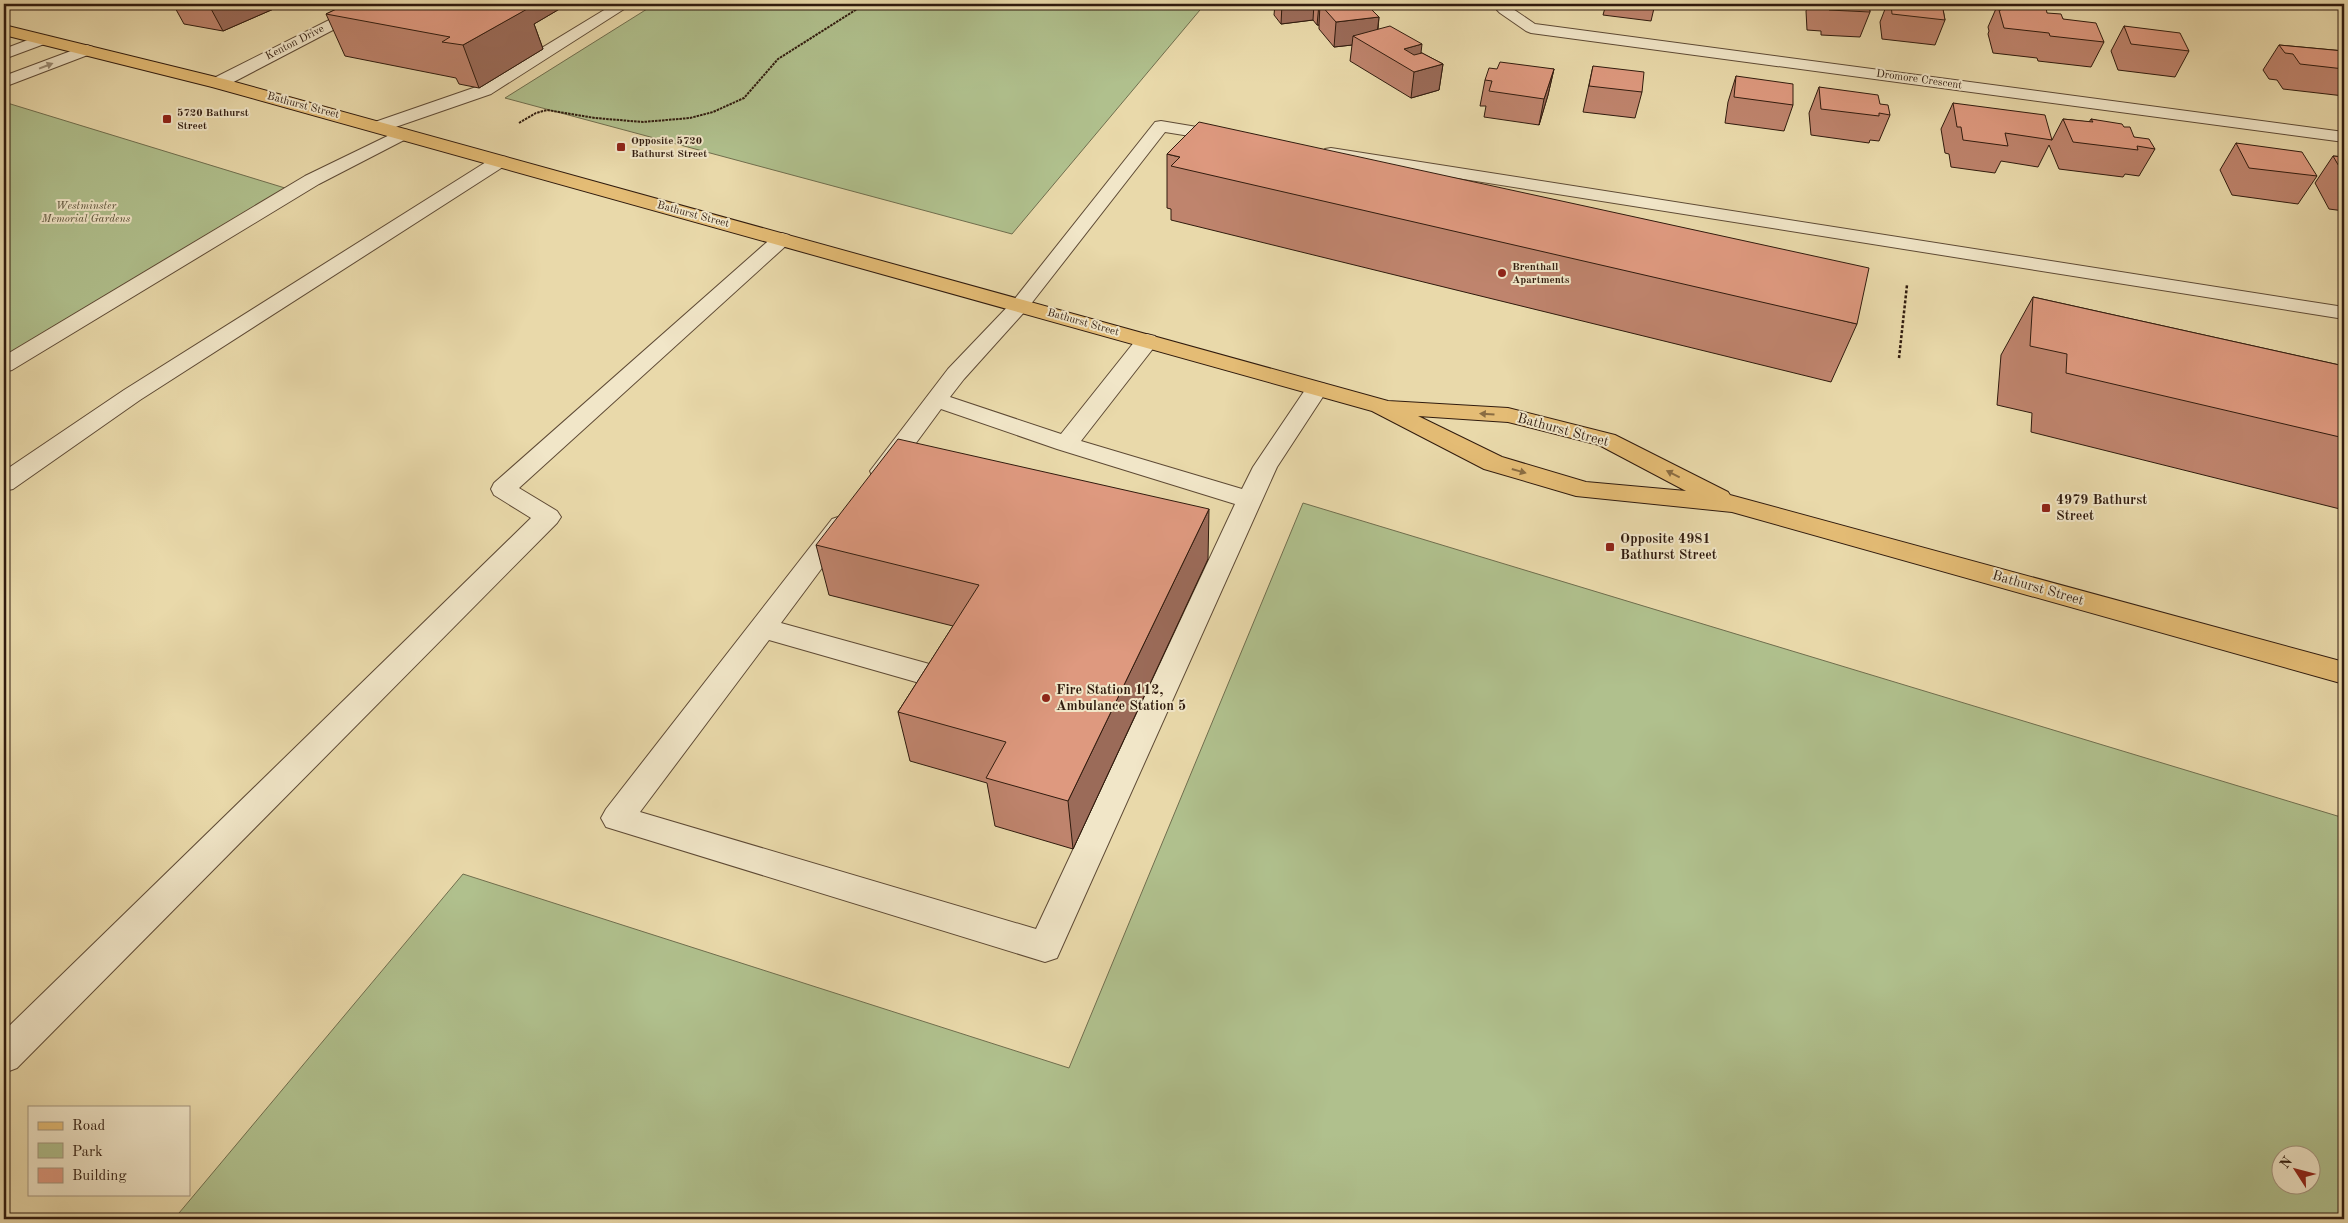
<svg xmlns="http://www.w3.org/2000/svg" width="2348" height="1223" font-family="'Old Standard TT',serif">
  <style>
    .green { fill: #b0c08d; stroke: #706e4e; fill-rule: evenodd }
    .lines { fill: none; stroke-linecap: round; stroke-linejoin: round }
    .minor-casing { stroke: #5e4a35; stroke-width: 2 }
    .major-casing { stroke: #301b0e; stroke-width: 2 }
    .path-far1 { stroke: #301b0e; stroke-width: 2; stroke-dasharray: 2.5 1; stroke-linecap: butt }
    .path { stroke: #301b0e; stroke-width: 2.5; stroke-dasharray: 3 2; stroke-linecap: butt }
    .minor { fill: #f1e6c8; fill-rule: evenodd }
    .major { fill: #e4bc75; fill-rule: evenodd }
    .wall { fill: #bf846d; stroke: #301b0e }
    .shaded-wall { fill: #9b6b59; stroke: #301b0e }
    .building { fill: #de997f; stroke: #301b0e }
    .oneway { fill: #9a8b74 }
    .oneway2 { fill: #8a6c42 }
    .poi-dot { fill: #8f2418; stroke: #f1e6c8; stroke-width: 2 }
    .labels { text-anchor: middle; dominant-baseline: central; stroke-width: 4; stroke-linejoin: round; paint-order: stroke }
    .far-street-label { font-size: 11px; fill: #301b0e; stroke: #f1e6c8 }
    .far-poi-label { font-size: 11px; font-weight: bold; fill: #301b0e; stroke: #f1e6c8; text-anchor: start }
    .far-park-label { font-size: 11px; font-style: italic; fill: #564d34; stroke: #f1e6c8 }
    .street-label { font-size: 14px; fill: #301b0e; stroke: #f1e6c8 }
    .poi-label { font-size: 14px; font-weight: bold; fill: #301b0e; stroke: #f1e6c8; text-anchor: start }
  </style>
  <rect width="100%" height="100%" fill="#e9d9aa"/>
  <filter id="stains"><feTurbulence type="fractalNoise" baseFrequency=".004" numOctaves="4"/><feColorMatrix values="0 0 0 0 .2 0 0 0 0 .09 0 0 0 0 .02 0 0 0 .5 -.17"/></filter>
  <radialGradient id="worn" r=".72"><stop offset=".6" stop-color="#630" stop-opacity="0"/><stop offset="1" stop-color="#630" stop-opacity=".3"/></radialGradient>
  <g class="green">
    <path d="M 655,4 L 1205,4 L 1012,234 L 505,98 Z"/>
    <path d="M 4,102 L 285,188 L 4,356 Z"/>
    <path d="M 1303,503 L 2344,818 L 2344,1219 L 174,1219 L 463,874 L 1069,1068 ZM 2280,1156 L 2310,1156 L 2310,1186 L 2280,1186 Z"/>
  </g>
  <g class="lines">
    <defs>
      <g id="minor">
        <path d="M 361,4 L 380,4 L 377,7 L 224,87 L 212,87 L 210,83 L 212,79 Z"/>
        <path d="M 614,4 L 632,4 L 491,94 L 384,131 L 372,131 L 369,127 L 372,123 L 479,86 Z"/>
        <path d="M 1500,4 L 1514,4 L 1513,9 L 1535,24 L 2344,132 L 2344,142 L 1531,33 L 1526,31 L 1500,13 L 1497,10 Z"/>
        <path d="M 41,35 L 47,37 L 49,40 L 47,43 L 4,59 L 4,49 Z"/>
        <path d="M 87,45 L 93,47 L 95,50 L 93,53 L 4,87 L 4,76 Z"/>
        <path d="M 1161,121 L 1233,133 L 1236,137 L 1233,141 L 1227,142 L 1165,132 L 1027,309 L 964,379 L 950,397 L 1061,434 L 1139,336 L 1147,334 L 1155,336 L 1158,341 L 1155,346 L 1081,441 L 1242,489 L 1253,467 L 1309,384 L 1317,382 L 1325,384 L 1328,389 L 1277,467 L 1057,958 L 1045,962 L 606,827 L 601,818 L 606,809 L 832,519 L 841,516 L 850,519 L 854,525 L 781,623 L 933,665 L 937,673 L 933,681 L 923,684 L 769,640 L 640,812 L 1036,929 L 1235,504 L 1057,449 L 941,409 L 891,477 L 882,479 L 873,477 L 870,471 L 948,369 L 1013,301 L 1155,122 Z"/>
        <path d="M 402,129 L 408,130 L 411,134 L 408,138 L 319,184 L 12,370 L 4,372 L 4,356 L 305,176 Z"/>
        <path d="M 1331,148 L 2344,307 L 2344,319 L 1325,157 L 1322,153 L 1325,149 Z"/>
        <path d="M 500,156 L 506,157 L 509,161 L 506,165 L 140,400 L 13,489 L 4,491 L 4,471 L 124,390 L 494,157 Z"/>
        <path d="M 782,233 L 789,235 L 792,239 L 789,243 L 519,488 L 557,511 L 561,517 L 557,523 L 17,1068 L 4,1073 L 4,1031 L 531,518 L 494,495 L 491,489 L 494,483 L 775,235 Z"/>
      </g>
      <path id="major" d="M 4,25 L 224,79 L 1388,401 L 1508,408 L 1615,435 L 1728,492 L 1730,495 L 2344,662 L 2344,684 L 1732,512 L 1576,496 L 1484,469 L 1372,411 L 212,87 L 4,35 ZM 1418,416 L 1508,422 L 1599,445 L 1686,491 L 1586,482 L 1502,457 Z"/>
    </defs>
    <use href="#minor" class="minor-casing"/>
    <use href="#major" class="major-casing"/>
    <path class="path-far1" d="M 519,123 L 536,113 L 547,110 L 595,118 L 643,122 L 690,118 L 713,112 L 744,98 L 778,59 L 865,4"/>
    <path class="path" d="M 1899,358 L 1907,285"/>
    <use href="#minor" class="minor"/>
    <use href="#major" class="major"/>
  </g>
  <g class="wall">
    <path d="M 173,4 L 285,4 L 223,31 L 184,24 Z"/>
    <path d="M 347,4 L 568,4 L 534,24 L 543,49 L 479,88 L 459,84 L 456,78 L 345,56 L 326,14 Z"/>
    <path d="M 1275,4 L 1366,4 L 1379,17 L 1378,30 L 1443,64 L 1439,90 L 1411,98 L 1350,61 L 1352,45 L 1334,47 L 1319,29 L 1319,25 L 1317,25 L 1313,20 L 1281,24 L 1274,15 Z"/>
    <path d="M 1606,4 L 1655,4 L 1651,21 L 1603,15 Z"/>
    <path d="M 1809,4 L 1869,4 L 1870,12 L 1860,37 L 1821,35 L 1821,31 L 1807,30 L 1806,11 Z"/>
    <path d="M 1887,4 L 1942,4 L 1945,20 L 1935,45 L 1882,39 L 1880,22 Z"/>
    <path d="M 1998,4 L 2012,4 L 2063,19 L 2104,42 L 2091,67 L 2038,61 L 2037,58 L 1993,53 L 1988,34 L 1989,31 L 1988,27 Z"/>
    <path d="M 2124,26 L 2189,51 L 2175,77 L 2118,70 L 2111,51 Z"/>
    <path d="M 2279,45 L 2344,51 L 2344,96 L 2283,89 L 2277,80 L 2269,79 L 2263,70 Z"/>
    <path d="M 1593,66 L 1642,92 L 1635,118 L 1583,112 Z"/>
    <path d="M 1497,69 L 1554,69 L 1548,95 L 1539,125 L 1484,117 L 1486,106 L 1480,106 L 1485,80 Z"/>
    <path d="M 1736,76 L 1793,105 L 1784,131 L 1725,123 L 1728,102 Z"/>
    <path d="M 1819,87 L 1880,104 L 1890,115 L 1879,141 L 1870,140 L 1869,143 L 1811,135 L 1809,113 Z"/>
    <path d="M 1953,103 L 2052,140 L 2063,119 L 2089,122 L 2091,119 L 2124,127 L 2134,137 L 2155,149 L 2139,176 L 2125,174 L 2123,177 L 2059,169 L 2049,145 L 2038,167 L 2001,161 L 1995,173 L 1951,167 L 1949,154 L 1945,153 L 1941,129 Z"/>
    <path d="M 2236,143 L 2317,176 L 2298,204 L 2232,195 L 2220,170 Z"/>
    <path d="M 1167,154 L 1857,324 L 1831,382 L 1171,220 L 1171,209 L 1167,208 Z"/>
    <path d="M 2333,156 L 2344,157 L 2344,211 L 2329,209 L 2315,183 Z"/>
    <path d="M 2033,297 L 2344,366 L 2344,510 L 2031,432 L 2032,413 L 1997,405 L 2001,355 Z"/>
    <path d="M 816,545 L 1208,559 L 1073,849 L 995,826 L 987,783 L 910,761 L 898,712 L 953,626 L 829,595 Z"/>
  </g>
  <g class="shaded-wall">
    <path d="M 217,4 L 285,4 L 223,31 L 210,7 Z"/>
    <path d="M 521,4 L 568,4 L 534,24 L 543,49 L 479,88 L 463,45 L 523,11 Z"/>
    <path d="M 1282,4 L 1314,4 L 1313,20 L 1281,24 Z"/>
    <path d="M 1319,4 L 1327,4 L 1320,4 L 1319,25 L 1317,25 Z"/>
    <path d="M 1379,17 L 1376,42 L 1353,36 L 1352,45 L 1334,47 L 1336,22 Z"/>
    <path d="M 1422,44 L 1419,70 L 1404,49 Z"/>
    <path d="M 1443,64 L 1439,90 L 1411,98 L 1414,72 Z"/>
    <path d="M 1554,69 L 1548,95 L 1539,125 L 1544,99 Z"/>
    <path d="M 1209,509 L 1208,559 L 1073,849 L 1068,801 Z"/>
  </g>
  <g class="building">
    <path d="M 193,4 L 217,4 L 210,7 Z"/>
    <path d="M 347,4 L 504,4 L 529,8 L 463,45 L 442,42 L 450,37 L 326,14 Z"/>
    <path d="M 1320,4 L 1366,4 L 1379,17 L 1336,22 Z"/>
    <path d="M 1815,4 L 1869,4 L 1870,12 L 1829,10 L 1829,7 L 1815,5 Z"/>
    <path d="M 1891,4 L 1942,4 L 1945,20 L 1892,14 Z"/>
    <path d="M 1999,4 L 2012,4 L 2046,8 L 2047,13 L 2061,14 L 2063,19 L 2096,23 L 2104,42 L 2050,36 L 2049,33 L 2004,28 L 1999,10 L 2001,10 Z"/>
    <path d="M 1390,26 L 1422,44 L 1404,49 L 1414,55 L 1422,53 L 1443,64 L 1414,72 L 1353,36 Z"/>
    <path d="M 2124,26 L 2180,33 L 2189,51 L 2131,44 Z"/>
    <path d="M 2279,45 L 2344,51 L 2344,69 L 2300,64 L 2293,54 L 2285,53 Z"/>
    <path d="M 1500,62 L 1554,69 L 1544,99 L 1489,91 L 1492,81 L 1485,80 L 1489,68 L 1497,69 Z"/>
    <path d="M 1593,66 L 1644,72 L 1642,92 L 1589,86 Z"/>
    <path d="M 1736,76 L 1793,84 L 1793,105 L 1734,97 Z"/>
    <path d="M 1819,87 L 1878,95 L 1880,104 L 1888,105 L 1890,115 L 1879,113 L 1879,116 L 1821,109 Z"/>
    <path d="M 1953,103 L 2045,115 L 2052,140 L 2005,133 L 2008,146 L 1963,140 L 1961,127 L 1957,127 Z"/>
    <path d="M 2063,119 L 2093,122 L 2091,119 L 2122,124 L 2124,127 L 2130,127 L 2134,137 L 2149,139 L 2155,149 L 2137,146 L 2138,150 L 2073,142 Z"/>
    <path d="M 1199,122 L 1869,268 L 1857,324 L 1171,166 L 1180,157 L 1167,154 Z"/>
    <path d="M 2236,143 L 2302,152 L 2317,176 L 2249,168 Z"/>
    <path d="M 2333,156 L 2344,157 L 2344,175 Z"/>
    <path d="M 2033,297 L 2344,366 L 2344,438 L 2066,373 L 2067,354 L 2030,346 Z"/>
    <path d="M 898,439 L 1209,509 L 1068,801 L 986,778 L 1006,742 L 898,712 L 979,585 L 816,545 Z"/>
  </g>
  <defs><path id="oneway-solid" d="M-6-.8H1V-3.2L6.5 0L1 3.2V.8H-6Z" transform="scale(1.25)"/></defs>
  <use class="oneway" href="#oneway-solid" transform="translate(46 66) rotate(-21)"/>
  <g class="oneway2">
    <use href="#oneway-solid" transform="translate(1487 414) rotate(-176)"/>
    <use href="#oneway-solid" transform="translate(1519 471) rotate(16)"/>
    <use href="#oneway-solid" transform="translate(1673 474) rotate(-153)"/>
  </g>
  <g class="poi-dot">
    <rect x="162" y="114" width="10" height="10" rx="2.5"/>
    <rect x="616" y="142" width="10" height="10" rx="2.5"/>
    <circle cx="1502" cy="273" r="5"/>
    <rect x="2041" y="503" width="10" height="10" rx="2.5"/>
    <rect x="1605" y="542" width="10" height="10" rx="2.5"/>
    <circle cx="1046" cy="698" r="5"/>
  </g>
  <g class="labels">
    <g class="far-street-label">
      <text transform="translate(295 43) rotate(-27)">Kenton Drive</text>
      <text transform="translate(1919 80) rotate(8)">Dromore Crescent</text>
      <text transform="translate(303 106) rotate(15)">Bathurst Street</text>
      <text transform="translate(693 215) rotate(15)">Bathurst Street</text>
      <text transform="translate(1083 323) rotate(16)">Bathurst Street</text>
    </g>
    <g class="far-poi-label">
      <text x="177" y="113">5720 Bathurst<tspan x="177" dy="13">Street</tspan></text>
      <text x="631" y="141">Opposite 5720<tspan x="631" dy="13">Bathurst Street</tspan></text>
      <text x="1512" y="267">Brenthall<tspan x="1512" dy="13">Apartments</tspan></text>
    </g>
    <g class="far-park-label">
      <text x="86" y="206">Westminster<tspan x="86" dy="13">Memorial Gardens</tspan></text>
    </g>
    <g class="street-label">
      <text transform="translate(1563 430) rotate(15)">Bathurst Street</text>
      <text transform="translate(2038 588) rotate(16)">Bathurst Street</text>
    </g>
    <g class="poi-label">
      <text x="2056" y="500">4979 Bathurst<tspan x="2056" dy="16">Street</tspan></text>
      <text x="1620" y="539">Opposite 4981<tspan x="1620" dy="16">Bathurst Street</tspan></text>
      <text x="1056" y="690">Fire Station 112,<tspan x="1056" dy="16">Ambulance Station 5</tspan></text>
    </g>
  </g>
  <rect width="2348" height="1223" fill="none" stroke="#e9d9aa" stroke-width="20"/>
  <rect x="5" y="5" width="2338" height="1213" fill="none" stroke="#301b0e" stroke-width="2.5"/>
  <rect x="10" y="10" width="2328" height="1203" fill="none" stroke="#301b0e"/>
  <rect x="28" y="1106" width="162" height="90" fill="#f1e6c8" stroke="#a4957e"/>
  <rect x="38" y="1122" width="25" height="8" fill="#e4bc75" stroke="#a4957e"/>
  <text x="72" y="1130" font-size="15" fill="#301b0e">Road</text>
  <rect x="38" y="1143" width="25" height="15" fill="#b0c08d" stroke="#a4957e"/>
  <text x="72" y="1156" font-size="15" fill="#301b0e">Park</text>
  <rect x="38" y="1168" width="25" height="15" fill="#de997f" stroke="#a4957e"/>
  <text x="72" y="1180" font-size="15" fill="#301b0e">Building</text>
  <g transform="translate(2296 1170) rotate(306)"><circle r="24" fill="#f1e6c8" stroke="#a4957e"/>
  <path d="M0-4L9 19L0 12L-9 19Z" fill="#8f2418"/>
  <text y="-8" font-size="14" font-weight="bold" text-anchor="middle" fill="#301b0e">N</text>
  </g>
  <rect width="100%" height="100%" filter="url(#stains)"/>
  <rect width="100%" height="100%" fill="url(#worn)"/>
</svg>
